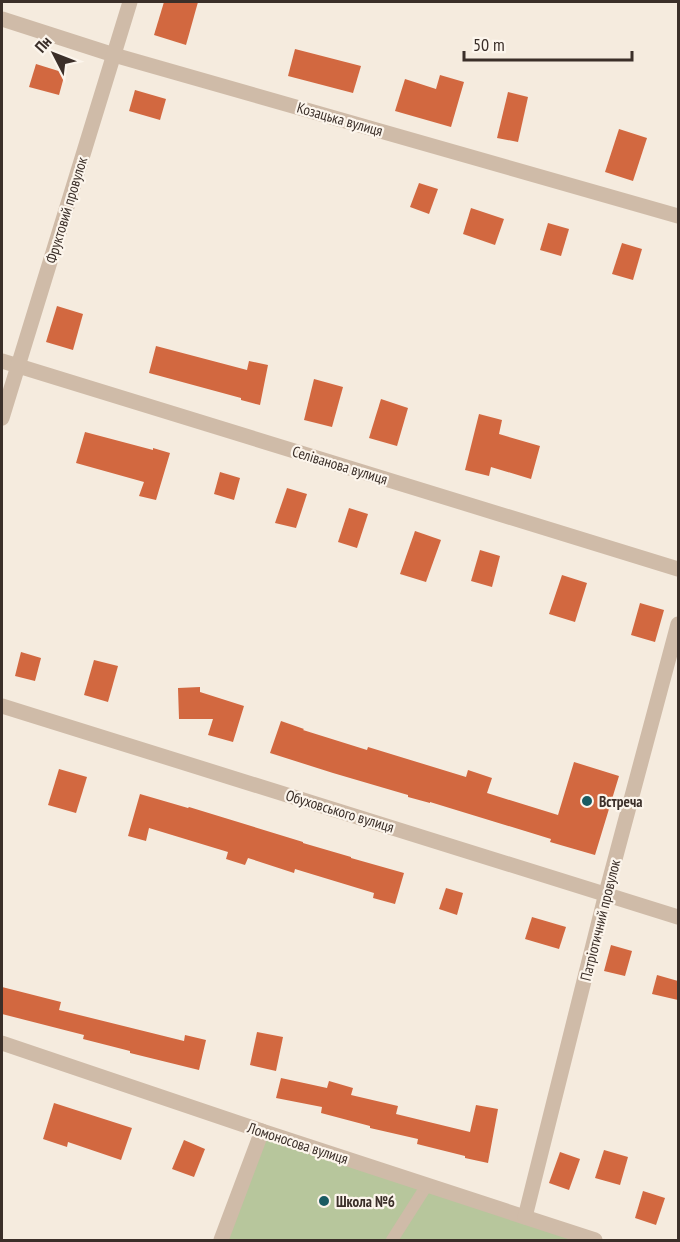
<svg xmlns="http://www.w3.org/2000/svg" width="680" height="1242" font-family="'PT Sans Narrow',sans-serif">
  <style>
    .green { fill: #b7c69c }
    .building { fill: #d26840 }
    .lines { fill: none; stroke-linecap: round; stroke-linejoin: round }
    .lane { stroke: #cfbba8; stroke-width: 12 }
    .street { stroke: #cfbba8; stroke-width: 15 }
    .poi-dot { fill: #1a5b62; stroke: #fcf5ec; stroke-width: 2 }
    .labels { text-anchor: middle; dominant-baseline: central; stroke-width: 4.5; stroke-linejoin: round; paint-order: stroke }
    .street-label { font-size: 15px; fill: #3b2f29; stroke: #fcf5ec }
    .poi-label { font-size: 15px; font-weight: bold; fill: #3b2f29; stroke: #fcf5ec; text-anchor: start }
  </style>
  <rect width="100%" height="100%" fill="#f5ebde"/>
  <path class="green" d="M 262,1131 L 595,1240 L 221,1240 Z"/>
  <g class="building">
    <path d="M 164,2 L 198,2 L 186,45 L 154,35 Z"/>
    <path d="M 295,49 L 361,66 L 353,93 L 288,76 Z"/>
    <path d="M 36,64 L 65,73 L 59,95 L 29,87 Z"/>
    <path d="M 440,75 L 464,82 L 451,127 L 395,111 L 405,79 L 436,89 Z"/>
    <path d="M 135,90 L 166,99 L 160,120 L 129,111 Z"/>
    <path d="M 508,92 L 528,97 L 518,142 L 497,138 Z"/>
    <path d="M 619,129 L 647,138 L 633,181 L 605,172 Z"/>
    <path d="M 419,183 L 438,189 L 429,214 L 410,207 Z"/>
    <path d="M 471,208 L 504,219 L 495,245 L 463,234 Z"/>
    <path d="M 548,223 L 569,229 L 561,256 L 540,250 Z"/>
    <path d="M 622,243 L 642,249 L 633,280 L 612,274 Z"/>
    <path d="M 57,306 L 83,314 L 73,350 L 46,342 Z"/>
    <path d="M 156,346 L 247,370 L 249,361 L 268,365 L 260,405 L 241,400 L 241,398 L 149,373 Z"/>
    <path d="M 314,379 L 343,387 L 332,427 L 304,420 Z"/>
    <path d="M 381,399 L 408,408 L 397,446 L 369,438 Z"/>
    <path d="M 479,414 L 502,420 L 499,434 L 540,446 L 531,479 L 491,467 L 489,476 L 465,470 Z"/>
    <path d="M 85,432 L 153,450 L 153,448 L 170,453 L 156,500 L 139,496 L 144,482 L 76,463 Z"/>
    <path d="M 220,472 L 240,478 L 234,500 L 214,494 Z"/>
    <path d="M 287,488 L 307,494 L 296,528 L 275,523 Z"/>
    <path d="M 349,508 L 368,514 L 357,548 L 338,542 Z"/>
    <path d="M 415,531 L 441,540 L 426,582 L 400,574 Z"/>
    <path d="M 480,550 L 500,556 L 492,587 L 471,581 Z"/>
    <path d="M 562,575 L 587,583 L 575,622 L 549,614 Z"/>
    <path d="M 640,603 L 664,610 L 655,642 L 631,635 Z"/>
    <path d="M 21,652 L 41,658 L 35,681 L 15,676 Z"/>
    <path d="M 94,660 L 118,666 L 108,702 L 84,695 Z"/>
    <path d="M 200,687 L 200,692 L 244,706 L 233,742 L 208,735 L 213,719 L 179,719 L 178,688 Z"/>
    <path d="M 281,721 L 304,729 L 303,730 L 367,750 L 368,747 L 466,777 L 468,770 L 492,778 L 487,793 L 558,815 L 574,762 L 619,776 L 595,855 L 550,842 L 551,839 L 430,802 L 430,803 L 408,797 L 408,795 L 333,773 L 270,753 Z"/>
    <path d="M 59,769 L 87,777 L 76,813 L 48,805 Z"/>
    <path d="M 140,794 L 188,808 L 189,807 L 303,842 L 303,843 L 351,857 L 351,858 L 404,873 L 395,904 L 373,898 L 374,893 L 295,869 L 294,873 L 248,858 L 245,865 L 226,859 L 228,852 L 149,828 L 146,841 L 128,836 Z"/>
    <path d="M 446,888 L 463,893 L 457,915 L 439,909 Z"/>
    <path d="M 532,917 L 566,927 L 559,949 L 525,939 Z"/>
    <path d="M 611,945 L 632,951 L 625,976 L 604,971 Z"/>
    <path d="M 657,975 L 678,981 L 678,1000 L 652,994 Z"/>
    <path d="M 2,987 L 61,1002 L 59,1010 L 184,1041 L 185,1035 L 206,1040 L 199,1070 L 130,1053 L 130,1051 L 83,1039 L 84,1035 L 2,1014 Z"/>
    <path d="M 257,1032 L 283,1037 L 276,1071 L 250,1065 Z"/>
    <path d="M 281,1078 L 327,1088 L 329,1081 L 353,1088 L 351,1095 L 398,1106 L 396,1114 L 470,1132 L 476,1105 L 498,1109 L 488,1163 L 465,1158 L 465,1156 L 417,1144 L 418,1139 L 370,1128 L 370,1126 L 321,1113 L 322,1107 L 276,1098 Z"/>
    <path d="M 54,1103 L 132,1128 L 121,1160 L 68,1142 L 67,1147 L 43,1139 Z"/>
    <path d="M 184,1140 L 205,1149 L 194,1177 L 172,1169 Z"/>
    <path d="M 604,1150 L 628,1157 L 620,1185 L 595,1178 Z"/>
    <path d="M 560,1152 L 580,1159 L 569,1190 L 549,1183 Z"/>
    <path d="M 643,1191 L 665,1198 L 656,1225 L 635,1218 Z"/>
  </g>
  <g class="lines">
    <path class="lane" d="M 392,1240 L 427,1185"/>
    <g class="street">
      <path d="M 2,19 L 114,55 L 678,216"/>
      <path d="M 2,361 L 678,569"/>
      <path d="M 2,418 L 130,2"/>
      <path d="M 2,706 L 678,917"/>
      <path d="M 2,1043 L 262,1131 L 595,1240"/>
      <path d="M 525,1217 L 606,893 L 678,624"/>
      <path d="M 221,1240 L 262,1131"/>
    </g>
  </g>
  <g class="poi-dot">
    <circle cx="587" cy="801" r="6"/>
    <circle cx="324" cy="1201" r="6"/>
  </g>
  <g class="labels">
    <g class="street-label">
      <text transform="translate(340 119) rotate(16)">Козацька вулиця</text>
      <text transform="translate(66 210) rotate(-73)">Фруктовий провулок</text>
      <text transform="translate(340 465) rotate(17)">Селіванова вулиця</text>
      <text transform="translate(340 811) rotate(17)">Обуховського вулиця</text>
      <text transform="translate(600 920) rotate(-76)">Патріотичний провулок</text>
      <text transform="translate(298 1143) rotate(18)">Ломоносова вулиця</text>
    </g>
    <g class="poi-label">
      <text x="599" y="801">Встреча</text>
      <text x="336" y="1201">Школа №6</text>
    </g>
  </g>
  <rect width="680" height="1242" fill="none" stroke="#3b2f29" stroke-width="6"/>
  <g transform="translate(54 54) rotate(312)" stroke="#fcf5ec" stroke-width="4.5" paint-order="stroke">
  <path d="M0-4.5L10 22L0 15L-10 22Z" fill="#3b2f29"/>
  <text y="-9" font-size="16" font-weight="bold" text-anchor="middle" fill="#3b2f29">Пн</text>
  </g>
  <path d="M464 51v9h168v-9" fill="none" stroke="#3b2f29" stroke-width="3"/>
  <text x="473" y="51" font-size="18" fill="#3b2f29" stroke="#fcf5ec" stroke-width="4.5" paint-order="stroke">50 m</text>
</svg>
